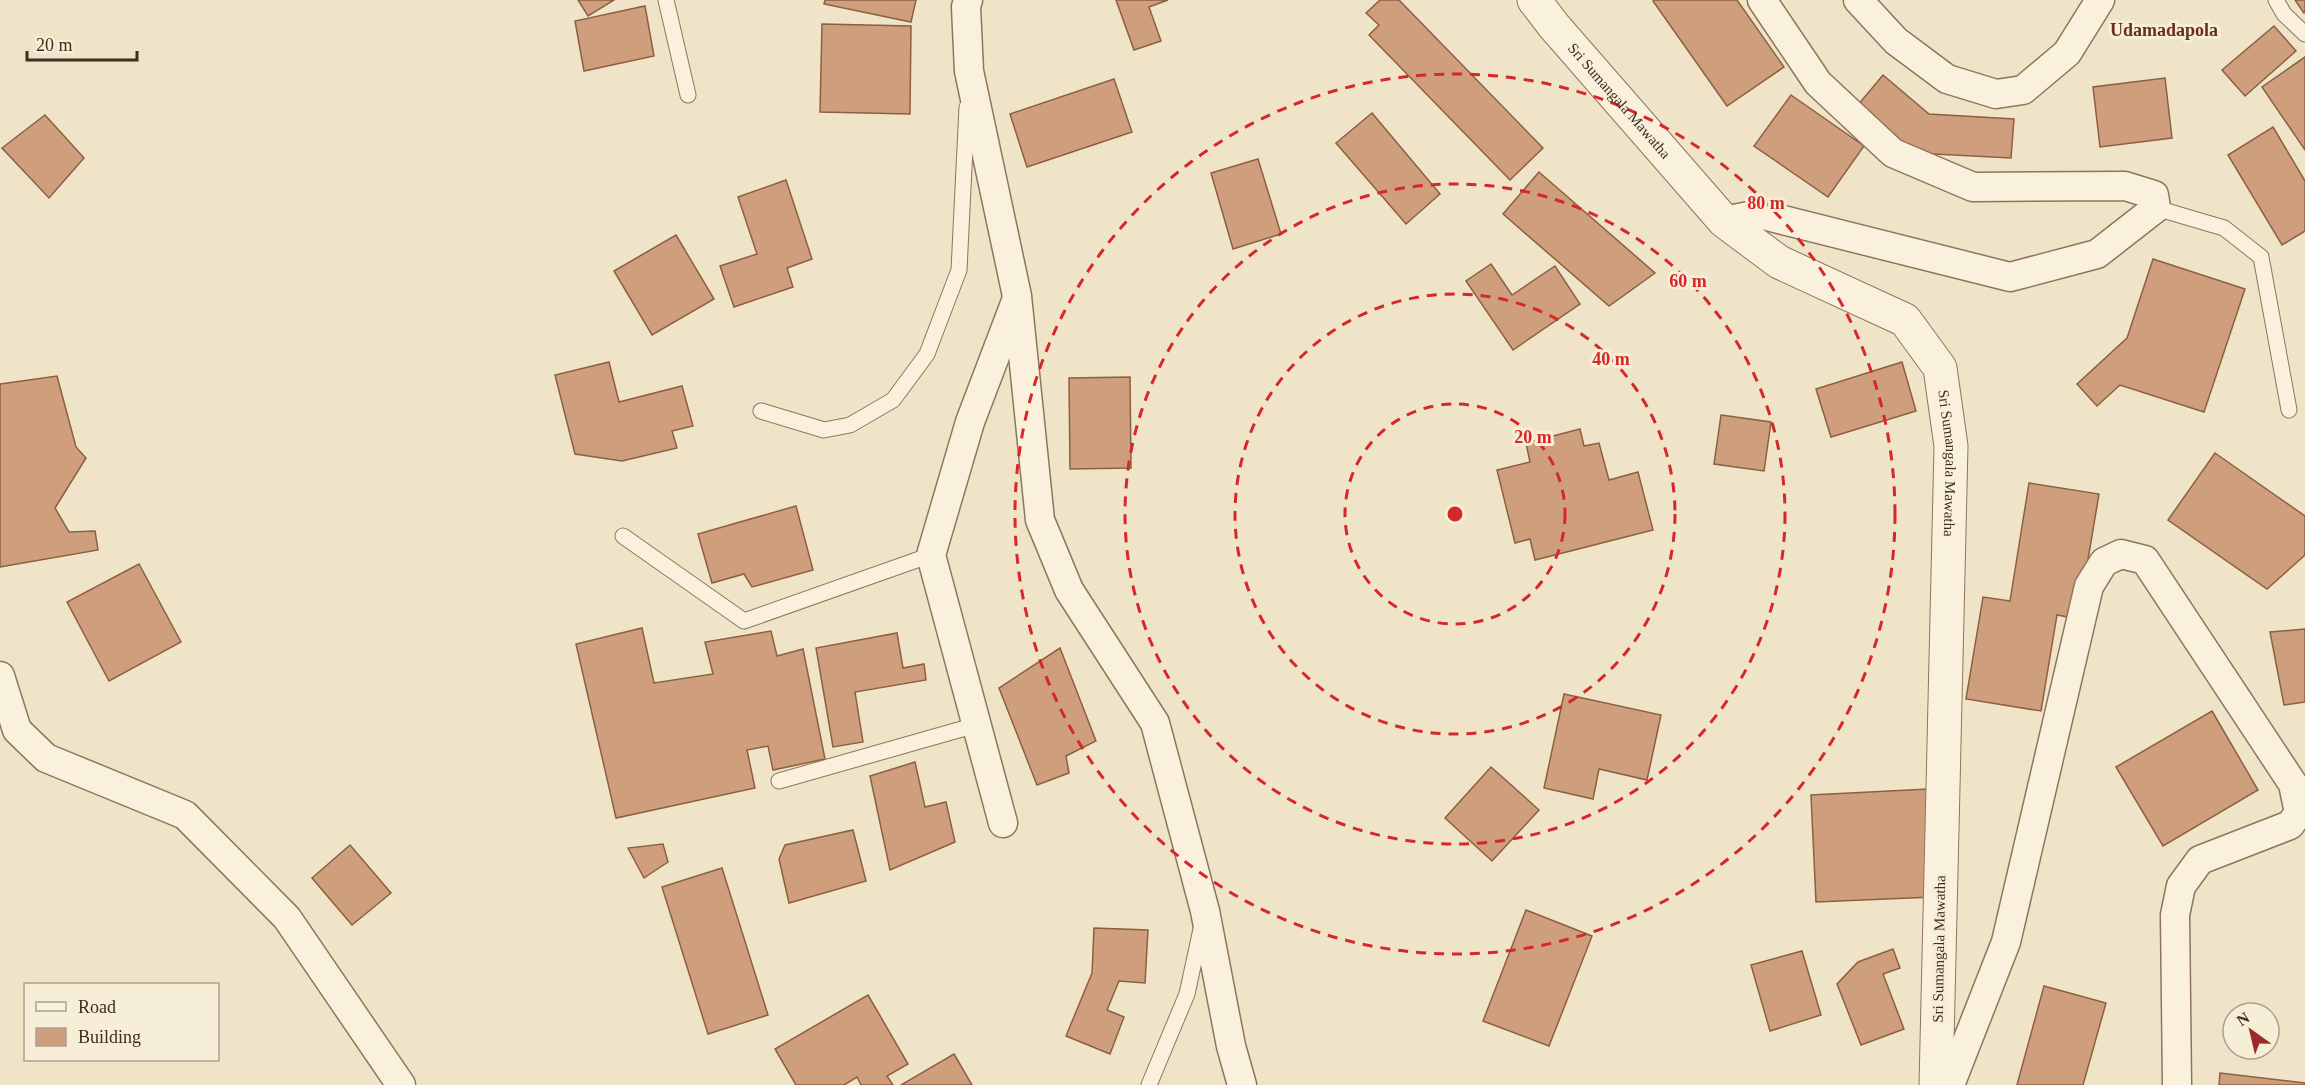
<svg xmlns="http://www.w3.org/2000/svg" width="2305" height="1085" font-family="Georgia,serif">
  <style>
    .building { fill: #cf9f7d; stroke: #8d5f41; stroke-width: 1.5 }
    .lines { fill: none; stroke-linecap: round; stroke-linejoin: round }
    .service-casing { stroke: #8d765c; stroke-width: 17 }
    .minor-casing { stroke: #8d765c; stroke-width: 31 }
    .tertiary-casing { stroke: #8d765c; stroke-width: 35 }
    .service { stroke: #faf1dc; stroke-width: 15 }
    .minor { stroke: #faf1dc; stroke-width: 28 }
    .tertiary { stroke: #faf1dc; stroke-width: 33 }
    .ring { fill: none; stroke: #d62828; stroke-width: 3; stroke-dasharray: 10 8 }
    .labels { text-anchor: middle; dominant-baseline: central; stroke-width: 6; stroke-linejoin: round; paint-order: stroke }
    .street-label { font-size: 15px; fill: #3d2e20; stroke: #f7eed8 }
    .quarter-label { font-size: 18px; font-weight: bold; fill: #6b2e1e; stroke: #f7eed8 }
    .centre { fill: #d62828; stroke: #f7eed8; stroke-width: 3 }
    .ring-label { font-size: 18px; text-anchor: middle; font-weight: bold; fill: #d62828; stroke: #f7eed8; stroke-width: 6; stroke-linejoin: round; paint-order: stroke }
  </style>
  <rect width="100%" height="100%" fill="#f0e4c8"/>
  <g class="building">
    <path d="M 578,0 L 614,0 L 588,16 Z"/>
    <path d="M 825,0 L 916,0 L 911,22 L 824,4 Z"/>
    <path d="M 1116,0 L 1168,0 L 1149,7 L 1161,41 L 1134,50 Z"/>
    <path d="M 1380,0 L 1399,0 L 1543,148 L 1510,180 L 1369,35 L 1379,25 L 1366,13 Z"/>
    <path d="M 1654,0 L 1737,0 L 1784,67 L 1727,106 L 1653,1 Z"/>
    <path d="M 2295,0 L 2305,0 L 2305,12 L 2304,13 Z"/>
    <path d="M 645,6 L 654,56 L 584,71 L 575,21 Z"/>
    <path d="M 822,24 L 911,26 L 910,114 L 820,112 Z"/>
    <path d="M 2274,26 L 2296,51 L 2245,96 L 2222,70 Z"/>
    <path d="M 2305,57 L 2305,150 L 2262,87 Z"/>
    <path d="M 1883,75 L 1929,114 L 2014,119 L 2011,158 L 1915,153 L 1858,105 Z"/>
    <path d="M 2165,78 L 2172,138 L 2100,147 L 2093,87 Z"/>
    <path d="M 1114,79 L 1132,132 L 1027,167 L 1010,114 Z"/>
    <path d="M 1791,95 L 1864,146 L 1828,197 L 1754,146 Z"/>
    <path d="M 1372,113 L 1440,194 L 1406,224 L 1336,143 Z"/>
    <path d="M 45,115 L 84,158 L 49,198 L 2,148 Z"/>
    <path d="M 2273,127 L 2305,181 L 2305,231 L 2282,245 L 2228,155 Z"/>
    <path d="M 1258,159 L 1281,234 L 1233,249 L 1211,173 Z"/>
    <path d="M 1539,172 L 1655,273 L 1609,306 L 1503,214 Z"/>
    <path d="M 786,180 L 812,259 L 787,268 L 793,287 L 734,307 L 720,266 L 757,254 L 738,197 Z"/>
    <path d="M 676,235 L 714,299 L 652,335 L 614,271 Z"/>
    <path d="M 2153,259 L 2245,289 L 2204,412 L 2120,385 L 2097,406 L 2077,384 L 2127,338 Z"/>
    <path d="M 1491,264 L 1512,295 L 1555,266 L 1580,304 L 1513,350 L 1466,281 Z"/>
    <path d="M 609,362 L 619,402 L 682,386 L 693,426 L 672,431 L 677,448 L 622,461 L 575,454 L 555,375 Z"/>
    <path d="M 1902,362 L 1916,411 L 1831,437 L 1816,389 Z"/>
    <path d="M 57,376 L 76,447 L 86,458 L 55,508 L 69,532 L 95,531 L 98,550 L 0,567 L 0,384 Z"/>
    <path d="M 1130,377 L 1131,468 L 1070,469 L 1069,378 Z"/>
    <path d="M 1721,415 L 1771,422 L 1764,471 L 1714,464 Z"/>
    <path d="M 1580,429 L 1584,446 L 1599,443 L 1609,480 L 1638,472 L 1653,530 L 1535,560 L 1530,539 L 1515,543 L 1497,470 L 1530,462 L 1526,443 Z"/>
    <path d="M 2215,453 L 2305,516 L 2305,555 L 2267,589 L 2168,520 Z"/>
    <path d="M 2029,483 L 2099,494 L 2078,619 L 2057,615 L 2041,711 L 1966,699 L 1983,597 L 2010,601 Z"/>
    <path d="M 796,506 L 813,570 L 752,587 L 744,574 L 712,583 L 698,534 Z"/>
    <path d="M 139,564 L 181,642 L 109,681 L 67,602 Z"/>
    <path d="M 642,628 L 654,683 L 713,674 L 705,642 L 771,631 L 777,656 L 803,649 L 825,759 L 773,770 L 768,746 L 747,750 L 755,788 L 616,818 L 576,644 Z"/>
    <path d="M 2305,629 L 2305,702 L 2284,705 L 2270,632 Z"/>
    <path d="M 897,633 L 903,668 L 924,664 L 926,680 L 855,692 L 863,742 L 833,747 L 816,648 Z"/>
    <path d="M 1060,648 L 1096,741 L 1066,756 L 1069,773 L 1037,785 L 999,688 Z"/>
    <path d="M 1564,694 L 1661,715 L 1647,780 L 1599,769 L 1593,799 L 1544,788 Z"/>
    <path d="M 2212,711 L 2258,790 L 2163,846 L 2116,767 Z"/>
    <path d="M 915,762 L 925,807 L 946,802 L 955,842 L 890,870 L 870,776 Z"/>
    <path d="M 1491,767 L 1539,810 L 1492,861 L 1445,818 Z"/>
    <path d="M 1928,789 L 1933,897 L 1816,902 L 1811,795 Z"/>
    <path d="M 853,830 L 866,881 L 789,903 L 779,859 L 785,845 Z"/>
    <path d="M 663,844 L 668,862 L 644,878 L 628,848 Z"/>
    <path d="M 350,845 L 391,893 L 352,925 L 312,878 Z"/>
    <path d="M 722,868 L 768,1015 L 708,1034 L 662,887 Z"/>
    <path d="M 1526,910 L 1592,936 L 1549,1046 L 1483,1021 Z"/>
    <path d="M 1094,928 L 1148,930 L 1145,983 L 1119,981 L 1107,1010 L 1124,1017 L 1110,1054 L 1066,1036 L 1092,973 Z"/>
    <path d="M 1893,949 L 1900,968 L 1883,974 L 1904,1029 L 1861,1045 L 1837,984 L 1858,962 Z"/>
    <path d="M 1802,951 L 1821,1015 L 1770,1031 L 1751,965 Z"/>
    <path d="M 2044,986 L 2106,1003 L 2083,1085 L 2017,1085 Z"/>
    <path d="M 868,995 L 908,1064 L 887,1076 L 893,1085 L 861,1085 L 857,1077 L 844,1085 L 796,1085 L 775,1049 Z"/>
    <path d="M 954,1054 L 972,1085 L 901,1085 Z"/>
    <path d="M 2220,1073 L 2305,1083 L 2305,1085 L 2219,1085 Z"/>
  </g>
  <g class="lines">
    <defs>
      <g id="service">
        <path d="M 666,0 L 688,95"/>
        <path d="M 2276,0 L 2284,14 L 2305,34"/>
        <path d="M 2156,208 L 2224,228 L 2261,257 L 2289,410"/>
        <path d="M 761,411 L 824,430 L 850,425 L 893,400 L 927,354 L 959,270 L 967,107"/>
        <path d="M 623,536 L 744,621 L 931,555"/>
        <path d="M 779,781 L 976,725"/>
        <path d="M 1149,1085 L 1187,994 L 1201,929"/>
      </g>
      <g id="minor">
        <path d="M 968,0 L 966,7 L 969,71 L 1017,296 L 1040,520 L 1069,590 L 1155,723 L 1205,911 L 1231,1046 L 1242,1085"/>
        <path d="M 1858,0 L 1896,41 L 1947,79 L 1996,94 L 2023,90 L 2067,53 L 2100,0"/>
        <path d="M 1724,221 L 1759,214 L 2010,277 L 2097,254 L 2156,208 L 2154,195 L 2125,186 L 1973,187 L 1893,153 L 1818,83 L 1762,0"/>
        <path d="M 0,676 L 17,730 L 46,758 L 185,815 L 287,918 L 401,1085"/>
        <path d="M 1003,823 L 931,555 L 970,422 L 1016,301"/>
        <path d="M 1950,1085 L 2006,942 L 2089,586 L 2104,562 L 2121,554 L 2145,560 L 2293,784 L 2299,813 L 2290,825 L 2200,860 L 2181,886 L 2175,915 L 2177,1085"/>
      </g>
      <g id="tertiary">
        <path id="s1" d="M 1534,0 L 1554,26 L 1724,221 L 1779,262 L 1905,320 L 1940,368 L 1951,446 L 1936,1085"/>
      </g>
    </defs>
    <use href="#service" class="service-casing"/>
    <use href="#minor" class="minor-casing"/>
    <use href="#tertiary" class="tertiary-casing"/>
    <use href="#service" class="service"/>
    <use href="#minor" class="minor"/>
    <use href="#tertiary" class="tertiary"/>
  </g>
  <g class="ring">
    <circle cx="1455" cy="514" r="110"/>
    <circle cx="1455" cy="514" r="220"/>
    <circle cx="1455" cy="514" r="330"/>
    <circle cx="1455" cy="514" r="440"/>
  </g>
  <g class="labels">
    <g class="street-label">
      <text stroke="none"><textPath href="#s1" startOffset="132">Sri Sumangala Mawatha</textPath></text>
      <text stroke="none"><textPath href="#s1" startOffset="654">Sri Sumangala Mawatha</textPath></text>
      <text transform="translate(1939 949) rotate(-89)">Sri Sumangala Mawatha</text>
    </g>
    <g class="quarter-label">
      <text x="2164" y="30">Udamadapola</text>
    </g>
  </g>
  <circle cx="1455" cy="514" r="9" class="centre"/>
  <g class="ring-label">
    <text x="1766" y="209">80 m</text>
    <text x="1688" y="287">60 m</text>
    <text x="1611" y="365">40 m</text>
    <text x="1533" y="443">20 m</text>
  </g>
  <rect x="24" y="983" width="195" height="78" fill="#f7eed8" stroke="#ada18e" stroke-width="1.5"/>
  <rect x="36" y="1002" width="30" height="9" fill="#faf1dc" stroke="#ada18e" stroke-width="1.5"/>
  <text x="78" y="1013" font-size="18" fill="#3d2e20">Road</text>
  <rect x="36" y="1028" width="30" height="18" fill="#cf9f7d" stroke="#ada18e" stroke-width="1.5"/>
  <text x="78" y="1043" font-size="18" fill="#3d2e20">Building</text>
  <g transform="translate(2251 1031) rotate(326)"><circle r="28" fill="#f7eed8" stroke="#ada18e" stroke-width="1.5"/>
  <path d="M0-4.5L10 22L0 15L-10 22Z" fill="#9e2a2b"/>
  <text y="-9" font-size="16" font-weight="bold" text-anchor="middle" fill="#3d2e20">N</text>
  </g>
  <path d="M27 51v9h110v-9" fill="none" stroke="#3d2e20" stroke-width="3"/>
  <text x="36" y="51" font-size="18" fill="#3d2e20" stroke="#f7eed8" stroke-width="4.5" paint-order="stroke">20 m</text>
</svg>
